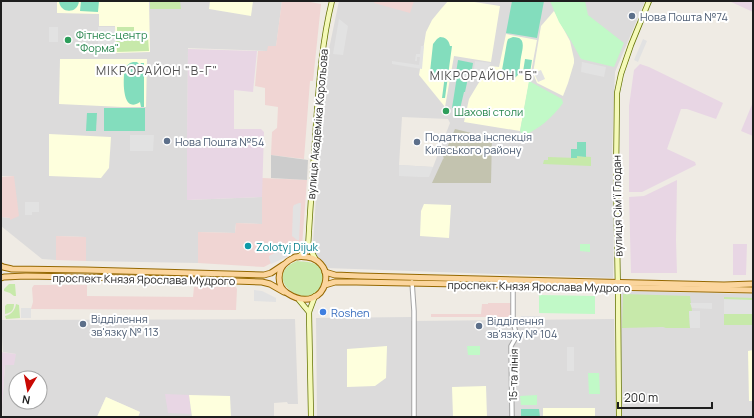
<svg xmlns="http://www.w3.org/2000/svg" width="754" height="418" font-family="Manrope,sans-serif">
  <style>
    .residential { fill: #dcdbdb; fill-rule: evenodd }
    .commercial { fill: #f0d5d3 }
    .industrial { fill: #e8d6e4 }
    .education { fill: #feffdd }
    .religious { fill: #ccc }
    .construction { fill: #c3c3af }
    .grass { fill: #c7e9aa }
    .park { fill: #c1f9c7 }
    .pitch { fill: #83ddbd }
    .parking { fill: #e2e2e2 }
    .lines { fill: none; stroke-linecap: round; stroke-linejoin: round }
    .street-casing { stroke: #a5a5a5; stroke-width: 5.5 }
    .secondary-casing { stroke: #657406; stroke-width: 6 }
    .primary-casing { stroke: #966902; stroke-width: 7 }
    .street { stroke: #fff; stroke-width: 3.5 }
    .secondary { stroke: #f4f9b8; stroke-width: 4.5 }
    .primary { stroke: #fbd59d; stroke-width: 5 }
    .service-dot { fill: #5c6f8a; stroke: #fff; stroke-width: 1.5 }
    .leisure-dot { fill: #2e9e5b; stroke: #fff; stroke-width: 1.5 }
    .culture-dot { fill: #0f9aa8; stroke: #fff; stroke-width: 1.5 }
    .shop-dot { fill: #3f7fe0; stroke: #fff; stroke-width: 1.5 }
    .labels { text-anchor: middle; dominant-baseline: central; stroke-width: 4; stroke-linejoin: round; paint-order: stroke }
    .service-label { font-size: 11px; fill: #4e5e75; stroke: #fff; text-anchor: start }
    .leisure-label { font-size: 11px; fill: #27864d; stroke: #fff; text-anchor: start }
    .street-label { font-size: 11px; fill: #1e1e1e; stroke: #fff }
    .culture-label { font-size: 11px; fill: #0d838f; stroke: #fff; text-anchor: start }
    .shop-label { font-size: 11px; fill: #366cbe; stroke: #fff; text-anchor: start }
    .neighbourhood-label { font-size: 12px; letter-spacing: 1px; fill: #515151; stroke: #fff }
  </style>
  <rect width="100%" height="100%" fill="#efebe4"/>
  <g class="residential">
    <path d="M 1,1 L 282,1 L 276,47 L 267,51 L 188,48 L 187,200 L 262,197 L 262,224 L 236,223 L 235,233 L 198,232 L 198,263 L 86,261 L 86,237 L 56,236 L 56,260 L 42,259 L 1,226 L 1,217 L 10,218 L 14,176 L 1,176 Z"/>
    <path d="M 339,1 L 645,1 L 615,72 L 612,149 L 614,217 L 613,278 L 326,268 L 316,254 L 313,243 L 323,92 L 329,49 ZM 402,117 L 448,119 L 450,123 L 433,167 L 399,165 Z"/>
    <path d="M 621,291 L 753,294 L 753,417 L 622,417 L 620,294 Z"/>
    <path d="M 411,317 L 411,321 L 614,319 L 616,417 L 317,417 L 316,318 Z"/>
    <path d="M 295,319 L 298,404 L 288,404 L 287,402 L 274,403 L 274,417 L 138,417 L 140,412 L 106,397 L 97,417 L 3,417 L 2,407 L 5,365 L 16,354 L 3,352 L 1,320 ZM 16,378 L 40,378 L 40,402 L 16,402 Z"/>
  </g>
  <g class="commercial">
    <path d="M 282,1 L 305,1 L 321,4 L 313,81 L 310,81 L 304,159 L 271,155 L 272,132 L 277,128 L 278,107 L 265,105 L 265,88 L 255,86 L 258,51 L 267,51 L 268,46 L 276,46 Z"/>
    <path d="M 375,1 L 414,1 L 410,13 L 374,3 Z"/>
    <path d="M 14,176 L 19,216 L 10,220 L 10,218 L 1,217 L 1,177 Z"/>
    <path d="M 262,178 L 307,180 L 302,246 L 264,267 L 198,263 L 198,232 L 235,233 L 236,223 L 262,224 Z"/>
    <path d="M 56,236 L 86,237 L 86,261 L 56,260 Z"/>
    <path d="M 34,285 L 87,285 L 87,296 L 193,297 L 194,287 L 236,287 L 237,289 L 236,310 L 31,309 L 33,302 L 32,288 Z"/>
    <path d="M 488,303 L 511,303 L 511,317 L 431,317 L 431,314 L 481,314 L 482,304 L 488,304 Z"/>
  </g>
  <g class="industrial">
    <path d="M 729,1 L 753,1 L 753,12 Z"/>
    <path d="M 188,49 L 257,51 L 253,92 L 234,90 L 234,129 L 261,129 L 264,132 L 262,197 L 187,200 L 187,140 Z"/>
    <path d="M 640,64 L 649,67 L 723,103 L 716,119 L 687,109 L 681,109 L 667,149 L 695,162 L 696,165 L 642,192 L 629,192 L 629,106 L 634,70 Z"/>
    <path d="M 753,102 L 753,136 L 741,131 Z"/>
    <path d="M 677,180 L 676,240 L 677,273 L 631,273 L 629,197 L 644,196 Z"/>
    <path d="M 733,244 L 747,244 L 746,275 L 733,275 Z"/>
    <path d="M 1,352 L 16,354 L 14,365 L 5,365 L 2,407 Z"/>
    <path d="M 165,394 L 189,395 L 191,414 L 168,413 Z"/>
  </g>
  <g class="education">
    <path d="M 57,1 L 149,1 L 150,52 L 116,53 L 115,26 L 99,26 L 99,14 L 57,13 Z"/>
    <path d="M 210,1 L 253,1 L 251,16 L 209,9 Z"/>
    <path d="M 448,1 L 468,1 L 500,6 L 491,62 L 454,56 L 445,107 L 419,75 L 426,32 L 432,20 L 441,9 Z"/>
    <path d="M 554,11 L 570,41 L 574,59 L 574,63 L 568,83 L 563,96 L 537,83 L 533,73 L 541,26 Z"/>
    <path d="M 506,34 L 537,40 L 520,131 L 464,122 L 469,99 L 481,79 L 490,66 L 499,67 Z"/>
    <path d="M 60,59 L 147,59 L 146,107 L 122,107 L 59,104 Z"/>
    <path d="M 49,134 L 111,137 L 109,168 L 101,178 L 49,176 Z"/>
    <path d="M 424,204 L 451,205 L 449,238 L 420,236 L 421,211 Z"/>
    <path d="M 387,346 L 386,378 L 375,386 L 347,387 L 347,349 Z"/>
    <path d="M 753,350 L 753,401 L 749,401 L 748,351 Z"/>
    <path d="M 486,386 L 487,417 L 453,417 L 452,387 Z"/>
    <path d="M 189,395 L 230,396 L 231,417 L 192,417 Z"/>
    <path d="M 106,397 L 140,412 L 138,417 L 97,417 Z"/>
    <rect x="543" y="408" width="52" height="9"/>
  </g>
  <path class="religious" d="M 271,155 L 308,160 L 307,180 L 271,178 Z"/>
  <path class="construction" d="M 455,129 L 492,138 L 491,183 L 432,183 L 443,159 L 444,158 L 443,157 Z"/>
  <g class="grass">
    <path d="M 150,1 L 180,1 L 181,9 L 150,9 Z"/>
    <path d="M 117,27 L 134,27 L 134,32 L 117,31 Z"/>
    <path d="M 148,37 L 149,51 L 117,52 L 116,38 Z"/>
    <path d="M 577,156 L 591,157 L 591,166 L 543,164 L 544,160 L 548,160 L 548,157 L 577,158 Z"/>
    <path d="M 297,261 C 302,262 309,261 315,264 C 324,268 326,282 319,290 C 302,310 261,276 297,261 Z"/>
    <path d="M 9,284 L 15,284 L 16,296 L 14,296 L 10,293 L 4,291 L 4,289 Z"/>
    <path d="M 623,294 L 690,296 L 692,311 L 689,311 L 690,328 L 666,328 L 663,327 L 622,328 Z"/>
    <path d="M 724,297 L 753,298 L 753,325 L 724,325 Z"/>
    <path d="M 7,304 L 14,304 C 14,310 11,313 5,314 L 5,306 Z"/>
    <path d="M 16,304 L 19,305 L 20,318 L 6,319 L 5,316 C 12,314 15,310 16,304 Z"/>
  </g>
  <g class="park">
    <path d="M 550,1 L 585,1 L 588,15 L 624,43 L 614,67 L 581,59 L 570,39 L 559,22 Z"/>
    <path d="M 529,81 L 562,99 L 563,103 C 553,117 539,129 523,136 L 520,131 Z"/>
    <path d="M 580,244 L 590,244 L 590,252 L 580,251 Z"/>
    <path d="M 539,295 L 595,296 L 595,314 L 539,313 Z"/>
    <path d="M 467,346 L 480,346 L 480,355 L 468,355 Z"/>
    <path d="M 588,373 L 599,373 L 600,394 L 589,394 Z"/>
    <path d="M 537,395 L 537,405 L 521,405 L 520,396 Z"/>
  </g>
  <g class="pitch">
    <path d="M 59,1 L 79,1 C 78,14 60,14 59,1 Z"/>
    <path d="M 81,1 L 99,1 L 98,12 L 80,11 Z"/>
    <path d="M 512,1 L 544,1 L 537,38 L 506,33 Z"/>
    <path d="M 440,37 C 445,37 449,40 450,46 L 452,46 L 445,98 L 442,98 L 445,75 C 440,79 433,80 430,72 L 433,44 L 437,39 Z"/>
    <path d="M 513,37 C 526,37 523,47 521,57 C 520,62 520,68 519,73 C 515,82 503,79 502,70 L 507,42 L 508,39 Z"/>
    <path d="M 525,59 L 532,60 L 530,73 L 523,72 Z"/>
    <path d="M 458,60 L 473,63 L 471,75 L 456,73 Z"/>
    <path d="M 133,62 L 137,62 L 140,65 L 141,63 L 144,63 L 144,107 L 141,107 L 140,102 C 121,115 123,77 125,67 L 130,63 Z"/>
    <path d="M 457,76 L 468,78 L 465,92 L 464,92 L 460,109 L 452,108 Z"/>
    <rect x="104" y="108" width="41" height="23"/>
    <path d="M 87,113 L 97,113 L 96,131 L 86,131 Z"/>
    <path d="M 577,142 L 586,142 L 586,157 L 577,156 L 577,158 L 571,158 L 571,149 L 577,149 Z"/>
    <path d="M 521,409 L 539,409 L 540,417 L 521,417 Z"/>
  </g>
  <g class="parking">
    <path d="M 339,19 L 348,26 L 343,55 L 333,54 Z"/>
    <rect x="49" y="27" width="9" height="15"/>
    <rect x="98" y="27" width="17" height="17"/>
    <path d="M 643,39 L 647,41 L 638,62 L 634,60 Z"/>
    <path d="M 421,46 L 424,46 L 422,69 L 392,64 L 392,61 L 419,65 L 420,57 L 417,57 L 417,61 L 415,61 L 416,54 L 420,54 Z"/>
    <path d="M 475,61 L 491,63 L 481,79 L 473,77 Z"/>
    <path d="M 582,62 L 606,67 L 604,77 L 581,72 Z"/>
    <path d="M 541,70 L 545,79 L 538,82 L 534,73 Z"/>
    <path d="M 130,135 L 154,135 L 153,151 L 130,151 Z"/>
    <path d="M 399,165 L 433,167 L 429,177 L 420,177 L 399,176 Z"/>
    <path d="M 25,202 L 39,202 L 39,212 L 32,212 L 32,215 L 25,215 Z"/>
    <path d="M 299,203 L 301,203 L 299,240 L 297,240 L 292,236 L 293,207 L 294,205 Z"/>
    <path d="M 285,248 L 289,256 L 271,264 L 269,258 L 269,256 Z"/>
    <path d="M 35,278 L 79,279 L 77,281 L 36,280 Z"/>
    <path d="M 91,279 L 152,280 L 150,282 L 92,281 Z"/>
    <path d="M 254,290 L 262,291 L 276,298 L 276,302 L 254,301 Z"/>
    <path d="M 724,299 L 753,300 L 753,314 L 724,314 Z"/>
    <path d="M 690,303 L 712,303 L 712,309 L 692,308 Z"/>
    <rect x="21" y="308" width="10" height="10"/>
    <path d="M 689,311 L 700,311 L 700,328 L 690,328 Z"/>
    <rect x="521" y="316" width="19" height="3"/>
    <rect x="567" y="347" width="7" height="24"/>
  </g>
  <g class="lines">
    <defs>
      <g id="street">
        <path d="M 412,282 L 414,311 L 414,417"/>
        <path d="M 512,417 L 511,346 L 515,339 L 516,334 L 513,320 L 513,285"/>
      </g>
      <g id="secondary">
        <path d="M 308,248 L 310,249 L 316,260"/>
        <path d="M 298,257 L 302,254 L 308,248 L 309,231 C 311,195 314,160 316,124 C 319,83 322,41 332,1"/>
        <path d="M 299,300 L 309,312"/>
        <path d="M 311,417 L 309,312 L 315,296"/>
        <path d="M 619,417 L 618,294 L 616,179 L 617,93 L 621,74 L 631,45 L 649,1"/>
      </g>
      <g id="primary">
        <path d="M 295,257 C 345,251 328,320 287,293 C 276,286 277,269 287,262 C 289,260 292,259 295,257 Z"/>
        <path d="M 1,266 L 3,267 L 12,269 L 85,270 L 264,275 L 271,273 L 283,265"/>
        <path d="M 325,272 L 335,275 L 359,276 L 599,282 L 724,285 L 753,284"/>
        <path d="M 1,278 L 4,277 L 26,276 L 176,279 L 262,282 L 270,284 L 284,292"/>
        <path d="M 325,285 L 335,282 L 356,282 L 753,290"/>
      </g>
    </defs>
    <use href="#street" class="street-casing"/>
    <use href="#secondary" class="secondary-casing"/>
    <use href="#primary" class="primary-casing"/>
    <use href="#street" class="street"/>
    <use href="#secondary" class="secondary"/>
    <use href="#primary" class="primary"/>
  </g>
  <g class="service-dot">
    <circle cx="632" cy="16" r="4"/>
    <circle cx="167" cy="141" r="4"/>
    <circle cx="417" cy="142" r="4"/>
    <circle cx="83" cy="324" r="4"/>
    <circle cx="479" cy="326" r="4"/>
  </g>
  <g class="leisure-dot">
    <circle cx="68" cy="40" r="4"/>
    <circle cx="446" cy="111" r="4"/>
  </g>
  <circle class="culture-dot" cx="248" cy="246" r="4"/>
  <circle class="shop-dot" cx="323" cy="312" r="4"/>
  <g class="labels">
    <g class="service-label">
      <text x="640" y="16">Нова Пошта №74</text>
      <text x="425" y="136">Податкова інспекція<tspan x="425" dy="13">Київського району</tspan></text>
      <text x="175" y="141">Нова Пошта №54</text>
      <text x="91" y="318">Відділення<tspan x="91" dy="13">зв'язку № 113</tspan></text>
      <text x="487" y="320">Відділення<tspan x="487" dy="13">зв'язку № 104</tspan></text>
    </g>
    <g class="leisure-label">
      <text x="76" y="34">Фітнес-центр<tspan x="76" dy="13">"Форма"</tspan></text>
      <text x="454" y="111">Шахові столи</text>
    </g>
    <g class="street-label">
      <text transform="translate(317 124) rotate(-85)">вулиця Академіка Корольова</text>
      <text transform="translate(617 206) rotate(-91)">вулиця Сім'ї Глодан</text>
      <text transform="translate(144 279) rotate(1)">проспект Князя Ярослава Мудрого</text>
      <text transform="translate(539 286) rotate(1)">проспект Князя Ярослава Мудрого</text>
      <text transform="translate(513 375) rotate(-89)">15-та лінія</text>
    </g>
    <g class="culture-label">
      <text x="256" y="246">Zolotyj Dijuk</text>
    </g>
    <g class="shop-label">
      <text x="331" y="312">Roshen</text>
    </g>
    <g class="neighbourhood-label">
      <text x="157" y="70">МІКРОРАЙОН "В-Г"</text>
      <text x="484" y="75">МІКРОРАЙОН "Б"</text>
    </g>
  </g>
  <rect width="754" height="418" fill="none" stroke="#1e1e1e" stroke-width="4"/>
  <g transform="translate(28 390) rotate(190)"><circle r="19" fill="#ffffff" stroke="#a5a5a5"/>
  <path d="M0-3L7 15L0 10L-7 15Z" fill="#c90803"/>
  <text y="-6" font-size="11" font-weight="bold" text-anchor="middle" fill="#1e1e1e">N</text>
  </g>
  <path d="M618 402v6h94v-6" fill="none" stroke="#1e1e1e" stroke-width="2"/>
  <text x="624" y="402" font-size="12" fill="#1e1e1e" stroke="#ffffff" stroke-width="3" paint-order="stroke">200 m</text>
</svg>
